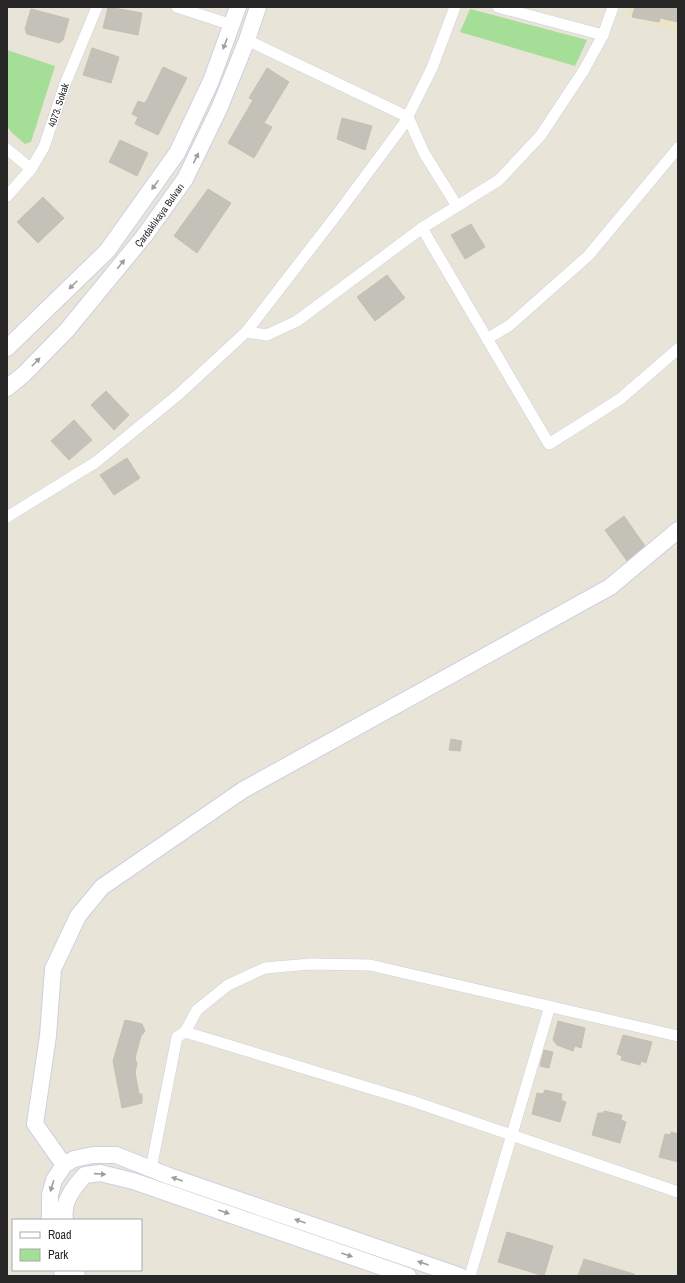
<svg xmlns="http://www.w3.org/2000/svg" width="685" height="1283" font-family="'Archivo Narrow',sans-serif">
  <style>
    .education { fill: #ebe4c8 }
    .green { fill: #a5de96 }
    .building { fill: #c4c1b8; stroke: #c4c0b3 }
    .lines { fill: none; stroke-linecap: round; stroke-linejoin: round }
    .street-casing { stroke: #cecfe0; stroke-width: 12 }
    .secondary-casing { stroke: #cecfe0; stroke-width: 18 }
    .street { stroke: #fff; stroke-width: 11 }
    .secondary { stroke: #fff; stroke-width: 16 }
    .oneway { fill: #9e9e9e }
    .labels { text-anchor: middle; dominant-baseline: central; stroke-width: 3; stroke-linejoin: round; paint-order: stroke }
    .street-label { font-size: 10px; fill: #272727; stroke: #fff }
  </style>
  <rect width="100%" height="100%" fill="#e9e4d8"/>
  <path class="education" d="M 629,7 L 678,7 L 678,32 L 626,15 Z"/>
  <g class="green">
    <path d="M 470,9 L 587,40 L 575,66 L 460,32 Z"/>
    <path d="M 7,50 L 55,66 L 31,142 L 25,144 L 11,132 L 7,126 Z"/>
  </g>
  <g class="building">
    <path d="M 108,7 L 142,13 L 138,35 L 103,28 Z"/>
    <path d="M 635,7 L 678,7 L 678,22 L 660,18 L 659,22 L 632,17 Z"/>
    <path d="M 31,9 L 69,19 L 63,40 L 59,43 L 27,34 L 25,29 Z"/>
    <path d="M 92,48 L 119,57 L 111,83 L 83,75 Z"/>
    <path d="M 163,67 L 187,78 L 158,135 L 135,124 L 138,117 L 132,114 L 138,101 L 144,103 L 147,100 Z"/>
    <path d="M 267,68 L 289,82 L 264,123 L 272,127 L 254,158 L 228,143 L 253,100 L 249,98 Z"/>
    <path d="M 342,118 L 372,126 L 365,150 L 337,139 Z"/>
    <path d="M 120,140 L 148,153 L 137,176 L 109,162 Z"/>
    <path d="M 208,189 L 231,203 L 197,253 L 174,236 Z"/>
    <path d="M 43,197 L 64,218 L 38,243 L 17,222 Z"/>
    <path d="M 471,224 L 485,247 L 465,259 L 451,235 Z"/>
    <path d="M 387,275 L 405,298 L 375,321 L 357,297 Z"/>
    <path d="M 106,391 L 129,415 L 114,430 L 91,405 Z"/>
    <path d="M 74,420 L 92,440 L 69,460 L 51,441 Z"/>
    <path d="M 127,458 L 140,478 L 114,495 L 100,475 Z"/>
    <path d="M 624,516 L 645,546 L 627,561 L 605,530 Z"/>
    <path d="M 451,739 L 462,741 L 460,751 L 449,750 Z"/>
    <path d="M 125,1020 L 142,1024 L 145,1031 L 141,1036 L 135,1058 L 137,1064 L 135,1072 L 139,1094 L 142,1094 L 142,1103 L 122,1108 L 113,1061 Z"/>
    <path d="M 558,1021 L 585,1028 L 581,1048 L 575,1046 L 573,1051 L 557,1045 L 553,1040 Z"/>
    <path d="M 623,1035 L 652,1042 L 646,1063 L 641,1061 L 640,1065 L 621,1060 L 622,1056 L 617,1054 Z"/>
    <path d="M 544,1050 L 553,1052 L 549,1068 L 540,1066 Z"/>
    <path d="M 545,1090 L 562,1094 L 561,1100 L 566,1102 L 560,1122 L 532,1114 L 537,1093 L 543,1094 Z"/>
    <path d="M 604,1111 L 622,1115 L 621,1120 L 626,1122 L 620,1143 L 592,1135 L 598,1113 L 603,1113 Z"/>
    <path d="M 671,1132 L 678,1134 L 678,1162 L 659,1157 L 665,1134 L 671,1135 Z"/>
    <path d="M 507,1232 L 553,1246 L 544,1276 L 498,1262 Z"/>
    <path d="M 584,1259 L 634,1274 L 634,1276 L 578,1276 Z"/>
  </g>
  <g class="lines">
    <defs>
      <g id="street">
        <path d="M 177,7 L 232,25"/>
        <path d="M 498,7 L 603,35"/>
        <path d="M 247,40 L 408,117 L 424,153 L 457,206"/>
        <path d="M 7,149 L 31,169"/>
        <path id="s1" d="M 7,196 L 31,169 L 44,147 L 65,84 L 97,7"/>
        <path d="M 422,228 L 549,444 L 620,399 L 678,349"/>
        <path d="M 246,332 L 267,335 L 297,321 L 422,228 L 499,180 L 541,135 L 584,70 L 603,35 L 613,7"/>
        <path d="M 487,339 L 510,325 L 588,256 L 678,148"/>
        <path d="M 7,517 L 96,462 L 179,394 L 246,332 L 338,213 L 404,124 L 432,68 L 455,7"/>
        <path d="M 185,1032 L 197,1010 L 228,985 L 265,968 L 310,964 L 370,965 L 678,1036"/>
        <path d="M 151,1169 L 177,1037 L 185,1032 L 412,1101 L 678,1192"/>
        <path d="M 470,1276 L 550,1006"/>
      </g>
      <g id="secondary">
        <path d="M 7,348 L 107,251 L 177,153 L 211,81 L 238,7"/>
        <path id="s2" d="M 7,388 L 24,374 L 67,330 L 145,235 L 185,179 L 219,109 L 247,40 L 258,7"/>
        <path d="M 64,1165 L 35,1124 L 48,1036 L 53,969 L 78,916 L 102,887 L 243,790 L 610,587 L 678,530"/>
        <path d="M 50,1220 L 50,1195 L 54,1180 L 64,1165 L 74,1159 L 93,1155 L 116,1155 L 169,1176 L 460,1276"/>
        <path d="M 65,1220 C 62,1202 73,1188 85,1175 L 100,1173 L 133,1181 L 408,1276"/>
        <path d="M 62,1270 L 63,1276"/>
        <path d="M 75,1270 L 77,1276"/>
      </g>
    </defs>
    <use href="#street" class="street-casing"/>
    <use href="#secondary" class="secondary-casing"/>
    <use href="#street" class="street"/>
    <use href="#secondary" class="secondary"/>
  </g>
  <defs><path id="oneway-solid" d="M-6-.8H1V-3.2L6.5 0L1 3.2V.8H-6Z"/></defs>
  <g class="oneway">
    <use href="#oneway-solid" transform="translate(225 44) rotate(111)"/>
    <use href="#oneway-solid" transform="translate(196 158) rotate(-64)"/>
    <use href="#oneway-solid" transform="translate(155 185) rotate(125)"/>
    <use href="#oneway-solid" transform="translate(121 264) rotate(-51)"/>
    <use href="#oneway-solid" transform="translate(73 285) rotate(135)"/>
    <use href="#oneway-solid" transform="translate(36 362) rotate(-46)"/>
    <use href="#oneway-solid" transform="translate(100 1174) rotate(4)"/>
    <use href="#oneway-solid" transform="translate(177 1179) rotate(-161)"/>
    <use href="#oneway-solid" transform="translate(52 1186) rotate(107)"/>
    <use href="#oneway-solid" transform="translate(224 1212) rotate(19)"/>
    <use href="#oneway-solid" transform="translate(300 1221) rotate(-161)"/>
    <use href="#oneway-solid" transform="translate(347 1255) rotate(19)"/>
    <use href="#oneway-solid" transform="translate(423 1263) rotate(-161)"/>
  </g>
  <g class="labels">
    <g class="street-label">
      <text stroke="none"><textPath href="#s1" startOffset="106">4073. Sokak</textPath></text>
      <text stroke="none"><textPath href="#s2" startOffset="231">Çardaklıkaya Bulvarı</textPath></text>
    </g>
  </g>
  <rect width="685" height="1283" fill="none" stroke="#272727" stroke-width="16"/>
  <rect x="12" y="1219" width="130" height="52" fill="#ffffff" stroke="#a9a9a9"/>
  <rect x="20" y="1232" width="20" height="6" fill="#ffffff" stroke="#a9a9a9"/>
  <text x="48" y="1239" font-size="12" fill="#272727">Road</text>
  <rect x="20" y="1249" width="20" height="12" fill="#a5de96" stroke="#a9a9a9"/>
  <text x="48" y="1259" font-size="12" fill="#272727">Park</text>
</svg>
